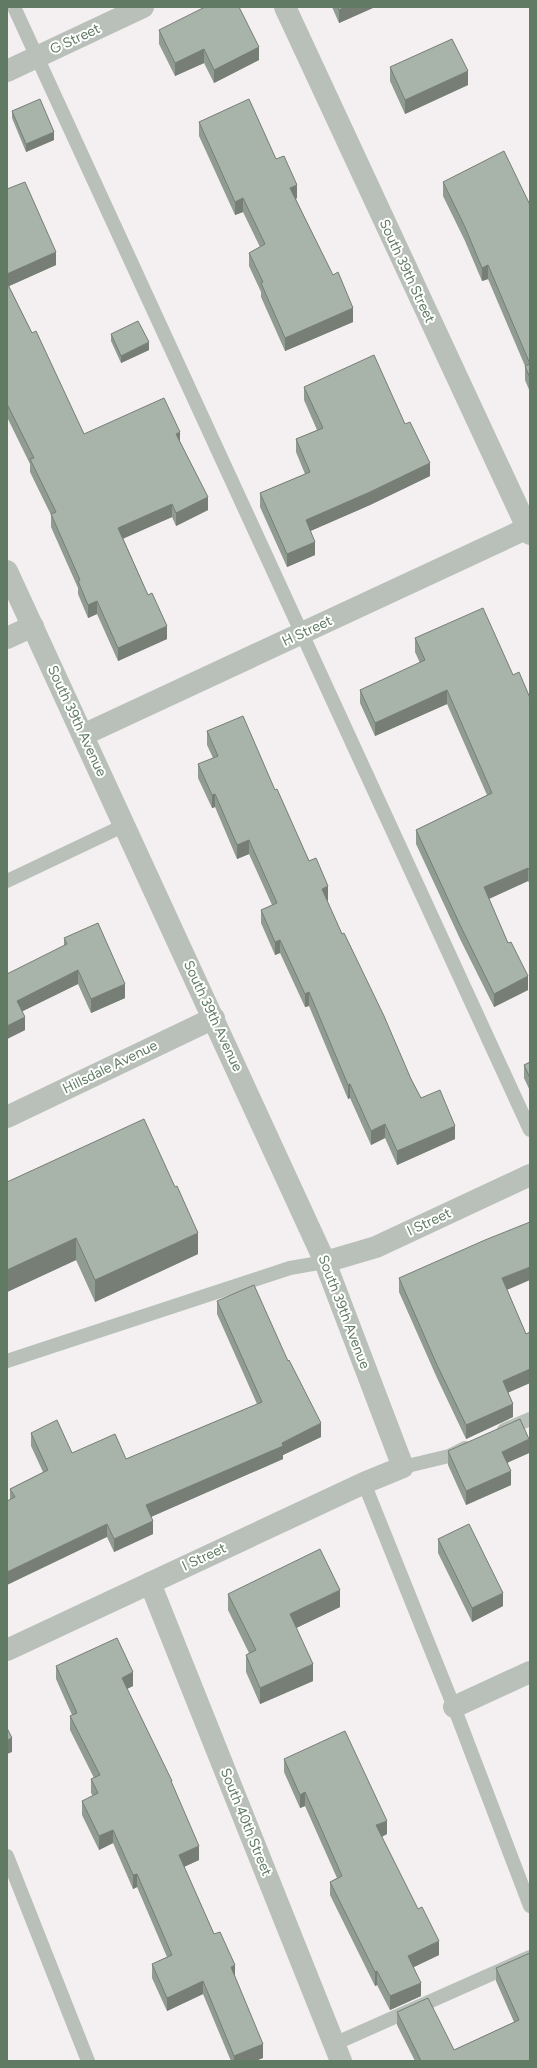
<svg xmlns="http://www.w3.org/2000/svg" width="537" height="2068" font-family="Figtree,sans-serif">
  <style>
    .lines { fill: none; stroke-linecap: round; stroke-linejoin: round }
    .lane { stroke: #b8c0b9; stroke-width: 14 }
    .street { stroke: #b8c0b9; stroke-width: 22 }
    .wall { fill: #909b91 }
    .shaded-wall { fill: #767e76 }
    .building { fill: #a8b4a9; stroke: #767e76 }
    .labels { text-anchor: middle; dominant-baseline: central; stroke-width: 4; stroke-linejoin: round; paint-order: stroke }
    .street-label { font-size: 14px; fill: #607a63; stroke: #fff }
  </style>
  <rect width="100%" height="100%" fill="#f4f0f1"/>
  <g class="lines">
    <g class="lane">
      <path d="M 14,7 L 530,1130"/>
      <path d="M 7,881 L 125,825"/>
      <path d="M 7,1361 L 290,1268 L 325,1262"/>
      <path d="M 504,1430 L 530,1419"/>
      <path d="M 403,1467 L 449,1456 L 465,1448"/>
      <path d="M 364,1483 L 454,1707 L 530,1906"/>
      <path d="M 7,1856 L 88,2061"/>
      <path d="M 334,2044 L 530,1957"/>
    </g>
    <g class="street">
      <path d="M 285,7 L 530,534"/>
      <path d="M 7,71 L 143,7"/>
      <path d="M 7,571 L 325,1262 L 403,1467 L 364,1483 L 7,1650"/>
      <path d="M 7,638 L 33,626"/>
      <path d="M 83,735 L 530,527"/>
      <path d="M 7,1117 L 214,1018"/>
      <path d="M 325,1262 L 376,1247 L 530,1175"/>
      <path d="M 150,1583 L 341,2061"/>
      <path d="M 454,1707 L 530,1672"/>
    </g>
  </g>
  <g class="wall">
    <path d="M 332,7 L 375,7 L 339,23 Z"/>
    <path d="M 159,30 L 259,60 L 214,83 L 204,63 L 175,76 L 159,44 Z"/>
    <path d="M 390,67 L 468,85 L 405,114 L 390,81 Z"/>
    <path d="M 12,111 L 54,140 L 26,152 L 12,118 Z"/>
    <path d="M 199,122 L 276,159 L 297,198 L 296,199 L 353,322 L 285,351 L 261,297 L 261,292 L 249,266 L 249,253 L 260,247 L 243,212 L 235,215 L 199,136 Z"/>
    <path d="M 443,182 L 530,205 L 530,392 L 525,380 L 525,366 L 488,279 L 482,281 L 465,241 L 443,196 Z"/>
    <path d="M 7,189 L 56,265 L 9,286 L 32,333 L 84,434 L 180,442 L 208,510 L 176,526 L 172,517 L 123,538 L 167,639 L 118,661 L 97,614 L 88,618 L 78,594 L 78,588 L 51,527 L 51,515 L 30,472 L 30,464 L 7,417 Z"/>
    <path d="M 111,334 L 149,350 L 121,363 L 111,341 Z"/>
    <path d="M 304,387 L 405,424 L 430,476 L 370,505 L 310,531 L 315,555 L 287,567 L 260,507 L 260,493 L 305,474 L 296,452 L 296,439 L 317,430 L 304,400 Z"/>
    <path d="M 415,638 L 513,675 L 530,698 L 530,884 L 528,881 L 489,899 L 528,990 L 494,1007 L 461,941 L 416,844 L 416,830 L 487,795 L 447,704 L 375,736 L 360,703 L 360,690 L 420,663 L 415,652 Z"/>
    <path d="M 207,731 L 275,790 L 328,900 L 327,901 L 342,934 L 411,1079 L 421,1098 L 455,1139 L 397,1165 L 385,1138 L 371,1145 L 350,1098 L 348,1099 L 309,1006 L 305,1007 L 280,953 L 275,955 L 261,923 L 261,910 L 272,905 L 249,854 L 237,859 L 215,807 L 212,808 L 198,778 L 198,764 L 213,758 L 207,745 Z"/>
    <path d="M 64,938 L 125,998 L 91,1013 L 78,984 L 22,1011 L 25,1030 L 7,1039 L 7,974 L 64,946 Z"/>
    <path d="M 530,1062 L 530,1091 L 524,1078 L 524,1065 Z"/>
    <path d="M 7,1182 L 198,1254 L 95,1302 L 76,1260 L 7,1292 Z"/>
    <path d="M 399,1278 L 507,1290 L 526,1334 L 530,1332 L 530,1383 L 508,1392 L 513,1417 L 466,1439 L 437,1378 L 399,1292 Z"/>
    <path d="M 217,1301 L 321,1437 L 283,1455 L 283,1459 L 151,1517 L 153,1534 L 114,1552 L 107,1537 L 10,1499 L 10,1489 L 43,1472 L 31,1446 L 31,1433 L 72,1453 L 126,1459 L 257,1404 L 217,1314 Z"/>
    <path d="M 448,1451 L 529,1453 L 507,1463 L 511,1485 L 466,1505 L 448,1465 Z"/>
    <path d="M 438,1539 L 503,1606 L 472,1622 L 438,1553 Z"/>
    <path d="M 228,1594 L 340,1607 L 296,1628 L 313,1681 L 260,1704 L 246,1672 L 246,1655 L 249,1653 L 228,1610 Z"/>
    <path d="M 56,1666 L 133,1686 L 127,1689 L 172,1785 L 199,1860 L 184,1867 L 214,1934 L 235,1978 L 263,2058 L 255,2061 L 231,2061 L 203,1994 L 167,2011 L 152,1978 L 152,1964 L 167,1957 L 137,1887 L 133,1889 L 113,1843 L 99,1850 L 82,1815 L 82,1801 L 93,1796 L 91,1793 L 91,1779 L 94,1778 L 70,1730 L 70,1716 L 72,1715 L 56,1679 Z"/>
    <path d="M 284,1759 L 387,1834 L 382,1837 L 439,1955 L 413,1967 L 421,1996 L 390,2010 L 377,1985 L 375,1986 L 330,1895 L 330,1882 L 337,1878 L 305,1806 L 300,1808 L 284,1772 Z"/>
    <path d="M 530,1953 L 530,2061 L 415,2061 L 397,2025 L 397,2012 L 454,2050 L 514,2022 L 496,1981 L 496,1968 Z"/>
  </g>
  <g class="shaded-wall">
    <path d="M 345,7 L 375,7 L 339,23 L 339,10 Z"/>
    <path d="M 259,47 L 259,60 L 214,83 L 214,70 Z"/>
    <path d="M 204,49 L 204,63 L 175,76 L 175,63 Z"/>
    <path d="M 468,71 L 468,85 L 405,114 L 405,100 Z"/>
    <path d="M 54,132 L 54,140 L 26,152 L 26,144 Z"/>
    <path d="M 297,185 L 297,198 L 290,201 L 290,188 Z"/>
    <path d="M 243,198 L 243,212 L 235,215 L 235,202 Z"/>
    <path d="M 56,252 L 56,265 L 7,287 L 7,274 Z"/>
    <path d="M 488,265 L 488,279 L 482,281 L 482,268 Z"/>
    <path d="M 353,308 L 353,322 L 285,351 L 285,338 Z"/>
    <path d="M 149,342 L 149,350 L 121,363 L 121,356 Z"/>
    <path d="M 180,432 L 180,445 L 176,434 Z"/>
    <path d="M 430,463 L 430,476 L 370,505 L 306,533 L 306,520 Z"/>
    <path d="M 208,497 L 208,510 L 176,526 L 176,513 Z"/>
    <path d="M 172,504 L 172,517 L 118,541 L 118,528 Z"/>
    <path d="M 315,542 L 315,555 L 287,567 L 287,554 Z"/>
    <path d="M 97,601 L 97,614 L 88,618 L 88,605 Z"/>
    <path d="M 167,626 L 167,639 L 118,661 L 118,648 Z"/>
    <path d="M 447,690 L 447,704 L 375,736 L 375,723 Z"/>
    <path d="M 215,794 L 215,807 L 212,808 L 212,795 Z"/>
    <path d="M 249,840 L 249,854 L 237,859 L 237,845 Z"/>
    <path d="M 528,868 L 528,881 L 484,901 L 484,887 Z"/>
    <path d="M 328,886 L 328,900 L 322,903 L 322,889 Z"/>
    <path d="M 280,940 L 280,953 L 275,955 L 275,942 Z"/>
    <path d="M 78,970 L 78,984 L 17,1014 L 17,1001 Z"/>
    <path d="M 528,976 L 528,990 L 494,1007 L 494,994 Z"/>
    <path d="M 125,984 L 125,998 L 91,1013 L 91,999 Z"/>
    <path d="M 309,992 L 309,1006 L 305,1007 L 305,994 Z"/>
    <path d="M 25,1017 L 25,1030 L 7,1039 L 7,1026 Z"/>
    <path d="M 350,1084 L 350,1098 L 348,1099 L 348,1085 Z"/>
    <path d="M 385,1124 L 385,1138 L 371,1145 L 371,1131 Z"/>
    <path d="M 455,1126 L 455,1139 L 397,1165 L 397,1151 Z"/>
    <path d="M 198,1233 L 198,1254 L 95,1302 L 95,1280 Z"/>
    <path d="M 76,1238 L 76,1260 L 7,1292 L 7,1270 Z"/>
    <path d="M 530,1267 L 530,1280 L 502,1292 L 502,1278 Z"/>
    <path d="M 530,1369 L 530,1383 L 503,1395 L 503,1381 Z"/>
    <path d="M 513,1404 L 513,1417 L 466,1439 L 466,1425 Z"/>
    <path d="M 321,1423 L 321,1437 L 283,1455 L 283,1459 L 146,1519 L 146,1505 L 282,1443 Z"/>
    <path d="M 529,1439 L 529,1453 L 502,1465 L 502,1452 Z"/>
    <path d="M 511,1471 L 511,1485 L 466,1505 L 466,1491 Z"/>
    <path d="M 153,1521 L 153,1534 L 114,1552 L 114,1539 Z"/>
    <path d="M 107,1524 L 107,1537 L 7,1585 L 7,1572 Z"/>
    <path d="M 340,1590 L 340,1607 L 290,1631 L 290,1614 Z"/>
    <path d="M 503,1593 L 503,1606 L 472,1622 L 472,1608 Z"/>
    <path d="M 313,1664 L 313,1681 L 260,1704 L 260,1688 Z"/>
    <path d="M 133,1672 L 133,1686 L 122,1691 L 122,1678 Z"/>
    <path d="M 12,1738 L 12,1752 L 7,1754 L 7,1740 Z"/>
    <path d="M 305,1792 L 305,1806 L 300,1808 L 300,1795 Z"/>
    <path d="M 387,1821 L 387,1834 L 376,1839 L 376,1825 Z"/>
    <path d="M 113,1830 L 113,1843 L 99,1850 L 99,1836 Z"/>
    <path d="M 199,1846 L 199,1860 L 179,1869 L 179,1855 Z"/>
    <path d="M 137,1874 L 137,1887 L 133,1889 L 133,1875 Z"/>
    <path d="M 439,1941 L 439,1955 L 408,1970 L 408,1956 Z"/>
    <path d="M 235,1965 L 235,1978 L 231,1967 Z"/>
    <path d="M 377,1971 L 377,1985 L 375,1986 L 375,1972 Z"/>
    <path d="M 203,1981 L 203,1994 L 167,2011 L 167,1998 Z"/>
    <path d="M 421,1983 L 421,1996 L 390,2010 L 390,1996 Z"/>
    <path d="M 263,2044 L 263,2058 L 255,2061 L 234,2061 L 234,2056 Z"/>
  </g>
  <g class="building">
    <path d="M 205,7 L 239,7 L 259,47 L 214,70 L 204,49 L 175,63 L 159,30 Z"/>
    <path d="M 338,7 L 345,7 L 339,10 Z"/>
    <path d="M 452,39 L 468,71 L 405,100 L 390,67 Z"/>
    <path d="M 40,99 L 54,132 L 26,144 L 12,111 Z"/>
    <path d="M 249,99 L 276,159 L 284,156 L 297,185 L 290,188 L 333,275 L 338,272 L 353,308 L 285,338 L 261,283 L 263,282 L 249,253 L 265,244 L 243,198 L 235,202 L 199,122 Z"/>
    <path d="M 504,151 L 530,205 L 530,364 L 488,265 L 482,268 L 465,227 L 443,182 Z"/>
    <path d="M 25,182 L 56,252 L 7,274 L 7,189 Z"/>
    <path d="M 7,283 L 32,333 L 36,331 L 84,434 L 164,398 L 180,432 L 176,434 L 208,497 L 176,513 L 172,504 L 118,528 L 148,595 L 152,593 L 167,626 L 118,648 L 97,601 L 88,605 L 78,581 L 80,580 L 51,514 L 56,512 L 30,459 L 34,458 L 7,404 Z"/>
    <path d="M 138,321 L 149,342 L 121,356 L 111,334 Z"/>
    <path d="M 374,355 L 405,424 L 410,422 L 430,463 L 370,492 L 306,520 L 315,542 L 287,554 L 260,493 L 310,472 L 296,439 L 323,428 L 304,387 Z"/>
    <path d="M 530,364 L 530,378 L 525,366 Z"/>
    <path d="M 483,608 L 513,675 L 519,672 L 530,698 L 530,871 L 528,868 L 484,887 L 508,943 L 511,942 L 528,976 L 494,994 L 461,927 L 416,830 L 492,793 L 447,690 L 375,723 L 360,690 L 425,660 L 415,638 Z"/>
    <path d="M 243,716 L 275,790 L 277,789 L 309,861 L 316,858 L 328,886 L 322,889 L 342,934 L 344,933 L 384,1016 L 411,1079 L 421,1098 L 440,1090 L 455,1126 L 397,1151 L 385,1124 L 371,1131 L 350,1084 L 348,1085 L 309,992 L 305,994 L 280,940 L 275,942 L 261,910 L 277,903 L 249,840 L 237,845 L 215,794 L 212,795 L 198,764 L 218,756 L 207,731 Z"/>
    <path d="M 98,923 L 125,984 L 91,999 L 78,970 L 17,1001 L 25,1017 L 7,1026 L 7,974 L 67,944 L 64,938 Z"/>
    <path d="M 530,1062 L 530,1078 L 524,1065 Z"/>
    <path d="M 144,1119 L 175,1187 L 177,1186 L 198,1233 L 95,1280 L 76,1238 L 7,1270 L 7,1182 Z"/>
    <path d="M 530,1222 L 530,1267 L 502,1278 L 526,1334 L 530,1332 L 530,1369 L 503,1381 L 513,1404 L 466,1425 L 437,1365 L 399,1278 L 485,1240 Z"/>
    <path d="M 254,1285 L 288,1361 L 289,1360 L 321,1423 L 282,1443 L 283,1446 L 146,1505 L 153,1521 L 114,1539 L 107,1524 L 7,1572 L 7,1501 L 15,1497 L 10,1489 L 48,1470 L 31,1433 L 57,1420 L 72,1453 L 115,1434 L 126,1459 L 262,1402 L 217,1301 Z"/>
    <path d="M 520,1419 L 529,1439 L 502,1452 L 511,1471 L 466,1491 L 448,1451 Z"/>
    <path d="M 469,1524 L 503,1593 L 472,1608 L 438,1539 Z"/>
    <path d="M 320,1549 L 340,1590 L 290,1614 L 313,1664 L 260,1688 L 246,1655 L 256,1650 L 228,1594 Z"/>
    <path d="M 117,1638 L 133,1672 L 122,1678 L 172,1781 L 171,1781 L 199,1846 L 179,1855 L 214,1934 L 220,1932 L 235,1965 L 231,1967 L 263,2044 L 234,2056 L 203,1981 L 167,1998 L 152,1964 L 172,1955 L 137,1874 L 133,1875 L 113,1830 L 99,1836 L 82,1801 L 98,1793 L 91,1779 L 100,1775 L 70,1716 L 77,1713 L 56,1666 Z"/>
    <path d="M 7,1728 L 12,1738 L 7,1740 Z"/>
    <path d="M 345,1731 L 387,1821 L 376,1825 L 418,1909 L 422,1907 L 439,1941 L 408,1956 L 421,1983 L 390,1996 L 377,1971 L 375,1972 L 330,1882 L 342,1876 L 305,1792 L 300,1795 L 284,1759 Z"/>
    <path d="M 530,1953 L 530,2061 L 421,2061 L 397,2012 L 428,1998 L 454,2050 L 519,2020 L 496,1968 Z"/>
  </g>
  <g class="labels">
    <g class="street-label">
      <text transform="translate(75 39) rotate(-25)">G Street</text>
      <text transform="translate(407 271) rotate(65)">South 39th Street</text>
      <text transform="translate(307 631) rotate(-25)">H Street</text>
      <text transform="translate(77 721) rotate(65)">South 39th Avenue</text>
      <text transform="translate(213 1016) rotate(65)">South 39th Avenue</text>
      <text transform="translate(110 1067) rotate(-26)">Hillsdale Avenue</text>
      <text transform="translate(429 1222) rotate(-25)">I Street</text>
      <text transform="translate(344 1312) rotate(69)">South 39th Avenue</text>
      <text transform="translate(204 1557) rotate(-25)">I Street</text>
      <text transform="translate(246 1822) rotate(68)">South 40th Street</text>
    </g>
  </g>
  <rect width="537" height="2068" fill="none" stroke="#607a63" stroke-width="16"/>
</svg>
